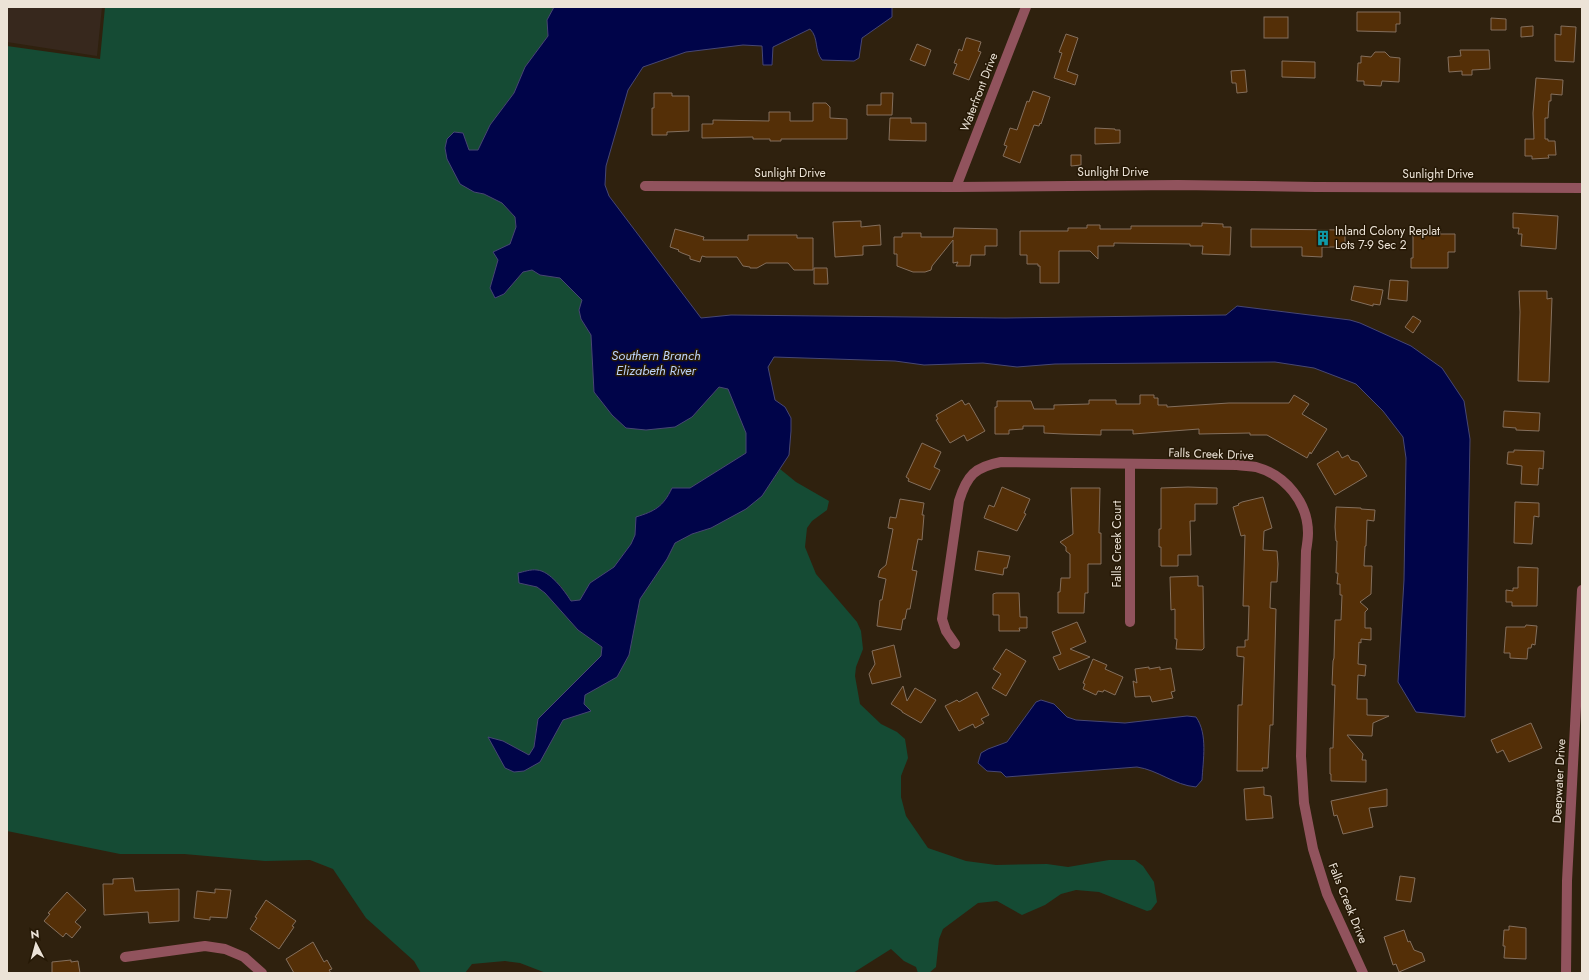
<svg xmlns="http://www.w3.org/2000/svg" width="1589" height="980" font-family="Jost,sans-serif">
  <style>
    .industrial { fill: #37281d }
    .green { fill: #154b34 }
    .water { fill: #000449; stroke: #474774 }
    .building { fill: #542f07; stroke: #846f5d }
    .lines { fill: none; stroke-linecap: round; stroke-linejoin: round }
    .minor { stroke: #91535d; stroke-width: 10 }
    .labels { text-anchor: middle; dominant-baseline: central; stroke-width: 3; stroke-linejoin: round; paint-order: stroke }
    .street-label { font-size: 12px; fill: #ece3d7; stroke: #251805 }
    .poi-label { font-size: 12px; fill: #ece3d7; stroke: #251805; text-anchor: start }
    .water-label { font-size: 13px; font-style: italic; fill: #bcd2fa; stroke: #251805 }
  </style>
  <rect width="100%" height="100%" fill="#2f210e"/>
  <path class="industrial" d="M 7,7 L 102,7 L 97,56 L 7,42 Z"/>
  <path class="green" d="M 105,7 L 554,7 L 547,20 L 548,36 L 525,67 L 514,93 L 490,125 L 478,150 L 469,150 L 463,133 L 454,132 L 447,140 L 474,192 L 484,194 L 502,203 L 515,217 L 516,227 L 510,244 L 498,260 L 490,288 L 495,297 L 504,294 L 523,272 L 532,270 L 540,275 L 560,278 L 582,300 L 579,310 L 581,319 L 591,335 L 594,392 L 612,415 L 626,428 L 692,417 L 719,387 L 729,389 L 746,433 L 746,453 L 690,488 L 672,488 C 663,507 655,511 637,517 L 635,536 L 631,544 L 614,567 L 590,583 L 580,600 L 571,601 L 560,585 L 519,583 L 537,587 L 545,593 L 578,630 L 602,647 L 601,656 L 538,719 L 534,747 L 529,755 L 503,741 L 540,762 L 563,720 L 590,711 L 584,704 L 584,695 L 617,677 L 629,655 L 640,599 L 667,559 L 675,543 L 692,534 L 711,528 L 762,496 L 780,469 L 796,482 L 829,501 L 827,510 L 812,521 L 807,528 L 805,547 L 816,574 L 857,622 L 861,631 L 863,649 L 856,667 L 855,676 L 860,704 L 881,724 L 897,732 L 905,739 L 908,758 L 901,776 L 901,797 L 906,816 L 928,848 L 966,861 L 996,865 L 1047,864 L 1068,867 L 1109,860 L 1135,860 L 1143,866 L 1154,882 L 1157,902 L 1151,910 L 1147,911 L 1099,892 L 1076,890 L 1061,894 L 1045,905 L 1022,915 L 997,901 L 978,903 L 943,929 L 939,939 L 936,967 L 929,973 L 918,973 L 916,967 L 904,961 L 891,949 L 853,973 L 546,973 L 520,963 L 505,961 L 472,964 L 465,973 L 421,973 L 414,961 L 366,918 L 333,869 L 310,860 L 265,861 L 184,854 L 120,854 L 7,831 L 7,46 L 100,59 Z"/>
  <g class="water">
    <path d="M 554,7 L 892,7 L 892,17 L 862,38 L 859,58 L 854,61 L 822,60 C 814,50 819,38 810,29 L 773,47 L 772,65 L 763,65 L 762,46 L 743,45 L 686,52 L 643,67 L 628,90 L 606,166 L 605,185 L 609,196 L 701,318 L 731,315 L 1005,318 L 1226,315 L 1237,306 L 1350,320 L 1360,323 L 1411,346 L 1442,368 L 1464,401 L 1470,439 L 1465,717 L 1416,712 L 1398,682 L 1404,580 L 1406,458 L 1403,437 L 1383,411 L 1356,384 L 1314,368 L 1275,362 L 1055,364 L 1017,367 L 983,363 L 924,365 L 895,361 L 774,357 L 768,367 L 775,400 L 785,407 L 791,418 L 791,431 L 789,455 L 762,496 L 746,509 L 711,528 L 692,534 L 675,543 L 667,559 L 640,599 L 629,655 L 617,677 L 585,695 L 584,704 L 591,711 L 563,720 L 540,762 L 524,771 L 514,772 L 505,768 L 488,737 L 503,741 L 529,755 L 534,747 L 538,719 L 601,656 L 602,647 L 578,630 L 545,593 L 537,587 L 519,583 L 518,573 C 523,572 531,569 537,570 C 550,571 564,590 571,601 L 580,600 L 590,583 L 614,567 L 631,544 L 635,535 L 636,517 C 655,511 663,507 672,488 L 690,488 L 746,453 L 746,433 L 728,389 L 719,387 L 692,417 L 675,427 L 646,430 L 626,428 L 612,415 L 594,392 L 591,335 L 581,319 L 579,310 L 582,300 L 560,278 L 540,275 L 532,270 L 523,272 L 504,294 L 495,298 L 490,288 L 498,260 L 493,252 L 510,244 L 516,227 L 515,217 L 502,203 L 484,194 L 474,192 L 460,184 L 447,159 L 445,148 L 447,139 L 454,132 L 463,133 L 469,150 L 478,150 L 490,125 L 514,93 L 525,67 L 548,36 L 547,20 Z"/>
    <path d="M 1041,700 L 1054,704 L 1067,717 L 1076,720 L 1125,723 L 1187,716 L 1196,717 C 1208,734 1203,760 1202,780 L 1196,787 C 1174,785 1158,770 1137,767 L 1006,777 L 1001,772 L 987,771 L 978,763 L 981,753 L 988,749 L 1007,742 L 1036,702 Z"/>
  </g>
  <g class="building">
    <path d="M 1357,12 L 1400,12 L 1400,24 L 1396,24 L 1396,32 L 1357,31 Z"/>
    <rect x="1264" y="17" width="24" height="21"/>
    <path d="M 1491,18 L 1506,19 L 1506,30 L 1491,30 Z"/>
    <path d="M 1533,26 L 1533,36 L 1521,37 L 1521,27 Z"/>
    <path d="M 1561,26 L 1576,27 L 1574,62 L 1555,61 L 1555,34 L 1561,35 Z"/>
    <path d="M 1066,34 L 1078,38 L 1067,71 L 1078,75 L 1075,85 L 1054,78 L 1062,53 L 1059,52 Z"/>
    <path d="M 966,38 L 968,38 L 981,42 L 978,51 L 981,52 L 969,80 L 953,74 L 957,64 L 954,63 L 959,49 L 962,51 Z"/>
    <path d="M 917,44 L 931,50 L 925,66 L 910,60 Z"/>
    <path d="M 1460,50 L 1489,50 L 1490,69 L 1472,70 L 1472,75 L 1462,75 L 1462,71 L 1449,72 L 1448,57 L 1461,56 Z"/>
    <path d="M 1375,52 L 1385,52 L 1390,57 L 1400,58 L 1399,82 L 1382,81 L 1381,86 L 1364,85 L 1364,81 L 1357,81 L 1358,63 L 1361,63 L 1361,56 L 1371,57 Z"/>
    <path d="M 1282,61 L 1315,62 L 1315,78 L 1282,77 Z"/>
    <path d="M 1245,70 L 1247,92 L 1237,93 L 1236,83 L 1232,83 L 1231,71 Z"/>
    <path d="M 1536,78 L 1563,80 L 1562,95 L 1551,94 L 1551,101 L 1549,101 L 1548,118 L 1545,118 L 1545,139 L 1548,139 L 1548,141 L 1555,141 L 1556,155 L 1548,155 L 1549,158 L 1532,159 L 1532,156 L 1525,156 L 1525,139 L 1534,139 L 1533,113 Z"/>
    <path d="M 1033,91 L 1050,97 L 1041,124 L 1040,123 L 1039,126 L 1034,125 L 1020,163 L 1003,156 L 1007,146 L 1004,145 L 1010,128 L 1017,130 L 1027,101 L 1029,102 Z"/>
    <path d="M 654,93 L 672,93 L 672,96 L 689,96 L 689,131 L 667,132 L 667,135 L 652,135 L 652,108 L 654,108 Z"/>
    <path d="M 881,93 L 893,93 L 892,115 L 867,115 L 867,105 L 881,105 Z"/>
    <path d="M 813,103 L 826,103 L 830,107 L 830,118 L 847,119 L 847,139 L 781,139 L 781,141 L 770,141 L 770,139 L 753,139 L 753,137 L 702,138 L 702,124 L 713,124 L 713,120 L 769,121 L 769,112 L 790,112 L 790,121 L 813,121 Z"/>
    <path d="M 890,118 L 911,118 L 911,123 L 926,123 L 926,141 L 889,140 Z"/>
    <path d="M 1095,128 L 1115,129 L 1115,130 L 1120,130 L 1120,143 L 1095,144 Z"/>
    <path d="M 1071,155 L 1081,155 L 1081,165 L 1071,166 Z"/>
    <path d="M 1513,213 L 1558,216 L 1556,249 L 1521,246 L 1522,234 L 1518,234 L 1519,228 L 1513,228 Z"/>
    <path d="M 861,221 L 861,227 L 880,225 L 881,245 L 863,246 L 863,255 L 835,257 L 833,222 Z"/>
    <path d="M 1202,223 L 1223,224 L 1223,227 L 1231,227 L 1230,255 L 1202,254 L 1203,246 L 1190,246 L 1190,244 L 1114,243 L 1114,246 L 1098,246 L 1098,259 L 1090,251 L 1059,251 L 1059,283 L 1040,283 L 1040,266 L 1038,266 L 1038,264 L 1027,264 L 1027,255 L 1020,255 L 1020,231 L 1068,231 L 1068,228 L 1087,228 L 1087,225 L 1100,225 L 1100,229 L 1131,229 L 1131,226 L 1202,226 Z"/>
    <path d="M 954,228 L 997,229 L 997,246 L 985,246 L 985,255 L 971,255 L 970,266 L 956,266 L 958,262 L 953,263 L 953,240 L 932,266 L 931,270 L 925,272 L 913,272 L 897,266 L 897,254 L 894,254 L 894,237 L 902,237 L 902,233 L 921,233 L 921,237 L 953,237 Z"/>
    <path d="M 675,229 L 704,237 L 703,240 L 748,240 L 748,235 L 797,235 L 797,238 L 813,238 L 813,270 L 794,270 L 788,263 L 766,263 L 757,268 L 750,268 L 750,267 L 743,266 L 737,257 L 706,257 L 702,256 L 700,262 L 690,259 L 690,256 L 682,253 L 678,251 L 679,250 L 670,247 Z"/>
    <path d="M 1251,229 L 1345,230 L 1345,247 L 1322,247 L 1322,257 L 1302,256 L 1302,247 L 1251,247 Z"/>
    <path d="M 1423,229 L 1440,229 L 1440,234 L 1455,234 L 1455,252 L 1448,252 L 1448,268 L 1411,268 L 1411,258 L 1413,258 L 1413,230 Z"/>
    <path d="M 814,268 L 827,268 L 828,284 L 814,284 Z"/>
    <path d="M 1390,280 L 1408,281 L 1407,301 L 1388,299 Z"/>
    <path d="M 1354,286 L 1383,290 L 1380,305 L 1373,304 L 1373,306 L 1351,300 Z"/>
    <path d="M 1519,291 L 1547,291 L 1547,299 L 1552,298 L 1549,382 L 1518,381 L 1520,312 Z"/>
    <path d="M 1413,316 L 1421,321 L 1413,333 L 1405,327 Z"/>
    <path d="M 1140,395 L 1154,395 L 1154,398 L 1158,398 L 1158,405 L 1167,405 L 1167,407 L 1229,403 L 1289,403 L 1294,395 L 1309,404 L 1302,414 L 1327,429 L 1311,454 L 1310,452 L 1307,458 L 1267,435 L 1250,435 L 1250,433 L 1199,434 L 1199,429 L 1133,434 L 1133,430 L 1101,430 L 1101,435 L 1063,434 L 1044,433 L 1044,426 L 1023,426 L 1023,429 L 1009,430 L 1009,434 L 995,434 L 995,407 L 997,407 L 997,401 L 1031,401 L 1034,409 L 1054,409 L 1054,405 L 1089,404 L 1089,400 L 1116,400 L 1116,404 L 1140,404 Z"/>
    <path d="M 962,400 L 965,405 L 969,403 L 985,431 L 967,441 L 964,435 L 950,443 L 936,420 L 938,419 L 936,415 Z"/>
    <path d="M 1504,411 L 1540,413 L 1539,431 L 1516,430 L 1516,428 L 1503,427 Z"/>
    <path d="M 922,443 L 941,452 L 934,467 L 940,470 L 930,490 L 908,481 L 909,479 L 906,477 Z"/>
    <path d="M 1514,450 L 1544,451 L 1543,469 L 1539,468 L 1538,485 L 1521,484 L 1522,466 L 1507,464 L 1508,452 L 1514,452 Z"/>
    <path d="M 1338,451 L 1342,458 L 1348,455 L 1351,460 L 1358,462 L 1367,476 L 1335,495 L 1317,464 Z"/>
    <path d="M 1002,487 L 1030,499 L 1024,513 L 1026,514 L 1017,531 L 984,518 L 989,505 L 994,507 Z"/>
    <path d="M 1188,487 L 1217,488 L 1217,504 L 1195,504 L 1195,521 L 1190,521 L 1191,555 L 1178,555 L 1178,566 L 1161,566 L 1161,547 L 1159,547 L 1159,529 L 1161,529 L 1161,488 Z"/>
    <path d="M 1071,488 L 1100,488 L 1099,533 L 1101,533 L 1101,564 L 1088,564 L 1088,593 L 1085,593 L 1084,613 L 1058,613 L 1058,592 L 1060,592 L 1061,578 L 1070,578 L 1070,554 L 1066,551 L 1066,547 L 1060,542 L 1073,534 Z"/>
    <path d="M 1263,497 L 1272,528 L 1264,531 L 1263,550 L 1277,551 L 1278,564 L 1277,582 L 1271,582 L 1270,608 L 1276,609 L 1273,725 L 1270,725 L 1268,768 L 1262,768 L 1263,771 L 1237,771 L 1238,705 L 1242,705 L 1244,657 L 1237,656 L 1237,647 L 1245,647 L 1245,640 L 1248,640 L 1249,606 L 1243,606 L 1245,535 L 1241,536 L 1233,507 L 1239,505 L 1238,504 L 1242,502 Z"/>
    <path d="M 900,499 L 924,503 L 922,515 L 924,515 L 922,540 L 918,539 L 912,570 L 917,571 L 910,609 L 907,609 L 905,619 L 903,619 L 901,630 L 877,626 L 880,600 L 882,600 L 886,579 L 878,577 L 880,570 L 886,565 L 893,529 L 888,528 L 890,517 L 896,518 Z"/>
    <path d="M 1515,502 L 1539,503 L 1539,517 L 1534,516 L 1532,544 L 1514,543 Z"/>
    <path d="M 1336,507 L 1361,508 L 1361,509 L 1375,510 L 1374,521 L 1367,520 L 1366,546 L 1365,546 L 1364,566 L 1372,566 L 1371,594 L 1360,602 L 1368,609 L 1365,612 L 1365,628 L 1371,628 L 1371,640 L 1361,639 L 1361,643 L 1359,642 L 1358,664 L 1366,665 L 1365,676 L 1358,675 L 1357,699 L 1367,699 L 1367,715 L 1389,716 L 1373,723 L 1372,736 L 1347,735 L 1363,754 L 1362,760 L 1366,760 L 1366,782 L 1331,781 L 1331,774 L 1330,774 L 1330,748 L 1333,748 L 1335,685 L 1332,685 L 1333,661 L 1334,658 L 1335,620 L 1341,620 L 1342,595 L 1340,595 L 1340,584 L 1337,584 L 1338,573 L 1336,573 L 1337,541 L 1336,541 L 1335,527 Z"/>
    <path d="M 978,551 L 1010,556 L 1007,568 L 1004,568 L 1003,575 L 975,570 Z"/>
    <path d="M 1518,567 L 1538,568 L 1537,606 L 1512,606 L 1512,602 L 1506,602 L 1506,590 L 1513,591 L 1513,588 L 1518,588 Z"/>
    <path d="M 1198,576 L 1198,586 L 1203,586 L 1204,648 L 1202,650 L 1176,649 L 1177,639 L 1175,639 L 1175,609 L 1171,610 L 1170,577 Z"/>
    <path d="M 996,593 L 1019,593 L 1020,617 L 1027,617 L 1027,628 L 1019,628 L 1020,631 L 999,631 L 999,615 L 993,615 L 993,594 Z"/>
    <path d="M 1077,622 L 1086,642 L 1070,649 L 1090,657 L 1059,670 L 1053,657 L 1061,654 L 1052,632 Z"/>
    <path d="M 1526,625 L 1537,626 L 1535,645 L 1532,644 L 1531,648 L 1528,648 L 1527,659 L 1510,658 L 1510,653 L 1504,653 L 1506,627 L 1525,627 Z"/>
    <path d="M 894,645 L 901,677 L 872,684 L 869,674 L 875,664 L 872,651 Z"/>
    <path d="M 1006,649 L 1026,661 L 1006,696 L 992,688 L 1001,674 L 993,669 Z"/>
    <path d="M 1093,659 L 1107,665 L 1105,669 L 1123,677 L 1115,695 L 1104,690 L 1103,692 L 1098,691 L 1096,695 L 1083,689 L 1085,684 L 1083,683 Z"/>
    <path d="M 1149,667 L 1149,669 L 1160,667 L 1160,670 L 1171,668 L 1175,691 L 1171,692 L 1173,698 L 1152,702 L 1150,696 L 1135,697 L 1133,681 L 1137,683 L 1135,669 Z"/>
    <path d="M 903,686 L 907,701 L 915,688 L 936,700 L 921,723 L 902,712 L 902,711 L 891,704 Z"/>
    <path d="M 977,692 L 989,715 L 981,719 L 984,723 L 975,728 L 973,724 L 959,731 L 945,706 L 957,700 L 959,702 Z"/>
    <path d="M 1531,723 L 1542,748 L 1509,762 L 1503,750 L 1497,753 L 1491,740 Z"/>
    <path d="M 1264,787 L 1264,795 L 1271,796 L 1273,818 L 1246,820 L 1244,789 Z"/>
    <path d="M 1387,789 L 1387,806 L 1369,808 L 1373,827 L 1343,834 L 1337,815 L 1334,816 L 1331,801 Z"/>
    <path d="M 1400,876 L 1415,878 L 1411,902 L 1396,900 Z"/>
    <path d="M 133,878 L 135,891 L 179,889 L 179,921 L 149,923 L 148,912 L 104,915 L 103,884 L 113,884 L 113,879 Z"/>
    <path d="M 215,889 L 231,890 L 227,918 L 210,917 L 210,920 L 194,918 L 197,891 L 215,893 Z"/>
    <path d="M 67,892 L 86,910 L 75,922 L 81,927 L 72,938 L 66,933 L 63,937 L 44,921 L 50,914 L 48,913 Z"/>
    <path d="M 266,900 L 296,921 L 292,926 L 294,927 L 279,949 L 250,929 L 257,918 L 255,917 Z"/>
    <path d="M 1509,926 L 1526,928 L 1526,959 L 1504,958 L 1505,946 L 1503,946 L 1504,930 L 1509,930 Z"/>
    <path d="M 1404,930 L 1408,942 L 1410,941 L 1414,950 L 1422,953 L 1425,961 L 1399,972 L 1396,964 L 1393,965 L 1384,937 Z"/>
    <path d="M 313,942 L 324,962 L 327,960 L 332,969 L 329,970 L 331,973 L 294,973 L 286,959 Z"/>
    <path d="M 71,960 L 71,962 L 78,961 L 80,973 L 52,973 L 52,962 Z"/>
  </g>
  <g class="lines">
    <g class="minor">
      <path d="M 645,186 L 956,187 L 1178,185 L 1316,187 L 1582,188"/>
      <path d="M 956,187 L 1026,7"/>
      <path d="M 1130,465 L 1130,622"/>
      <path d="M 955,644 L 946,631 L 942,619 L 959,501 C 967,475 975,467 1001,462 L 1237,465 C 1243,466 1250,466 1256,467 C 1285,475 1308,502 1308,533 C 1308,539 1307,545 1306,551 L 1301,756 L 1304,803 L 1313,849 L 1327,894 L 1363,973"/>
      <path d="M 125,957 L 205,946 L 225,949 L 244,957 L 262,973"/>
      <path d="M 1566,973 L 1567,881 L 1582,590"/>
    </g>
  </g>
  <defs>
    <symbol id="building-bare" viewBox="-9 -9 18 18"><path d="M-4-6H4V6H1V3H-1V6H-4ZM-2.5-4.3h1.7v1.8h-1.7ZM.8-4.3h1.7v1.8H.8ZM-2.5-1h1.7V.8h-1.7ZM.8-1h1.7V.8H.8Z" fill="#0f9aa8" stroke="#251805" stroke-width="2.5" paint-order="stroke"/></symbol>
  </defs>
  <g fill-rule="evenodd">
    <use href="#building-bare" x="1312" y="227" width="22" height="22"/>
  </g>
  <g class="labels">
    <g class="street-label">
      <text transform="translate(979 92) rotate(-69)">Waterfront Drive</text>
      <text x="1113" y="172">Sunlight Drive</text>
      <text x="790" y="173">Sunlight Drive</text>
      <text x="1438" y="174">Sunlight Drive</text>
      <text transform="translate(1211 454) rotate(2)">Falls Creek Drive</text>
      <text transform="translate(1117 544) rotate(-90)">Falls Creek Court</text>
      <text transform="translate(1559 781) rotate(-87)">Deepwater Drive</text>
      <text transform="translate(1348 903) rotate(68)">Falls Creek Drive</text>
    </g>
    <g class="poi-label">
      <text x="1335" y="231">Inland Colony Replat<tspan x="1335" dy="14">Lots 7-9 Sec 2</tspan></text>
    </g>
    <g class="water-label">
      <text x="656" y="355">Southern Branch<tspan x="656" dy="15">Elizabeth River</tspan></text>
    </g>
  </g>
  <rect width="1589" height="980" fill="none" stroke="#ece3d7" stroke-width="16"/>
  <g transform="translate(36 944) rotate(354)" stroke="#251805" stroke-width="3" paint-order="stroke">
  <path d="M0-3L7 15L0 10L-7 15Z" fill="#ece3d7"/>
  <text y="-6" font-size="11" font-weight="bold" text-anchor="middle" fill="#ece3d7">N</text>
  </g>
</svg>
